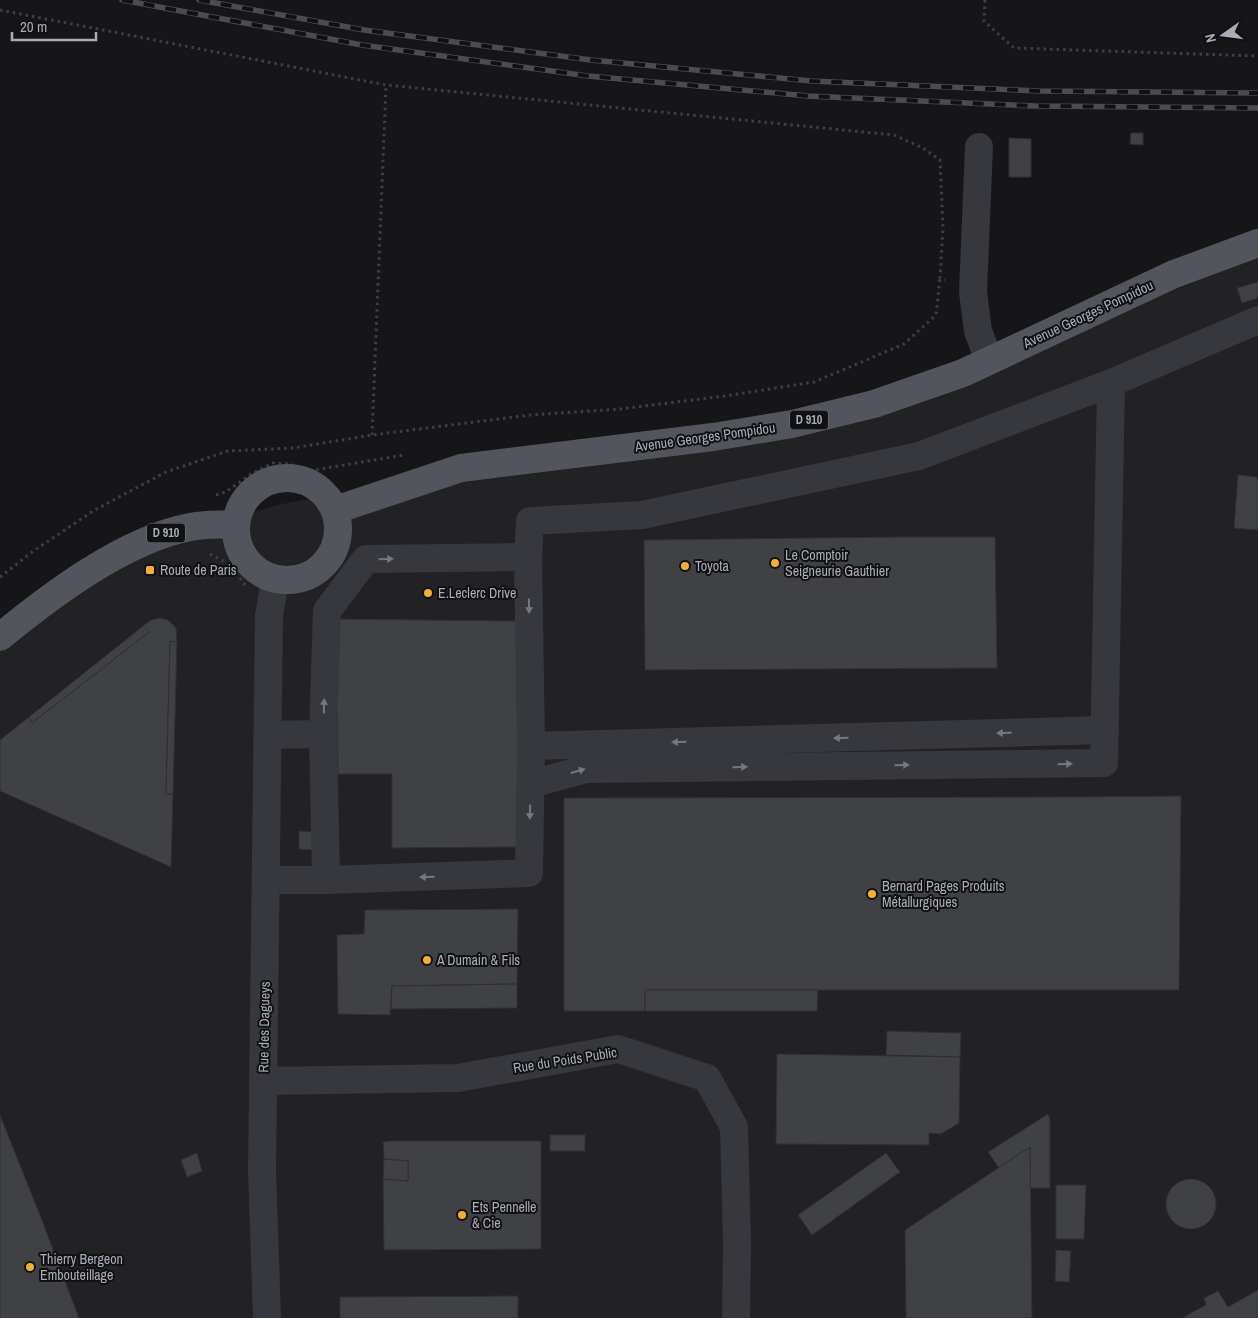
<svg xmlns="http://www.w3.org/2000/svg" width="1258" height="1318" font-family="'Archivo Narrow',sans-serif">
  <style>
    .built { fill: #222225 }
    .building { fill: #404145; stroke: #303034 }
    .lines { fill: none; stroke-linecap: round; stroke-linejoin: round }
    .path { stroke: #3d3f44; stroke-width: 3; stroke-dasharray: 2.5 4; stroke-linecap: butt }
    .minor { stroke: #37383d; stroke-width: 28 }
    .major { stroke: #53555c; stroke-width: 28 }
    .rail-casing { stroke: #4a4c52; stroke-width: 5.5 }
    .rail { stroke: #111113; stroke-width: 4; stroke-dasharray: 11; stroke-linecap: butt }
    .oneway { fill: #757881 }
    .poi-dot { fill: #f2b134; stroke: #111113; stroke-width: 2 }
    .labels { text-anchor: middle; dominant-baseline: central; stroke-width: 4; stroke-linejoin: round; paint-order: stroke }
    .shield { fill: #111113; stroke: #7b7e86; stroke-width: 1 }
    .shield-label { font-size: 12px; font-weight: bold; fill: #a8adb8 }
    .street-label { font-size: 14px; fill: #a8adb8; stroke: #111113 }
    .poi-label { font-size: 14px; fill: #a8adb8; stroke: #111113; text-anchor: start }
  </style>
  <rect width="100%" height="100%" fill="#161618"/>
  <path class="built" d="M 1258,250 L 1258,1318 L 0,1318 L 0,640 L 124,549 L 282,504 L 544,454 L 871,406 Z"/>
  <g class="building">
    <path d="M 1131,133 L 1143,133 L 1143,145 L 1130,144 Z"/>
    <path d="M 1009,138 L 1031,139 L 1031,177 L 1009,177 Z"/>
    <path d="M 1258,282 L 1258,298 L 1242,303 L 1237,288 Z"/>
    <path d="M 1238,475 L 1258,477 L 1258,530 L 1234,528 Z"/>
    <path d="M 900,537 L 995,537 L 997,668 L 645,670 L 644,540 Z"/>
    <path d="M 160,618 L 168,620 L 176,628 L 177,642 L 170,641 L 166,794 L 173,794 L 171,867 L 0,791 L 0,740 L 29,717 L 32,723 L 149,632 L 143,626 L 151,620 Z"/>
    <path d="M 336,619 L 516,621 L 518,732 L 518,847 L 392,848 L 392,774 L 338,774 Z"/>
    <path d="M 143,626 L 149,632 L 32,723 L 29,717 Z"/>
    <path d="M 170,641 L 177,642 L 173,794 L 166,794 Z"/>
    <path d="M 1181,796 L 1179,990 L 645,990 L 645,1011 L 564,1011 L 564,798 L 1072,797 Z"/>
    <path d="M 299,831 L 316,832 L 316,850 L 299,849 Z"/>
    <path d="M 518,909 L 517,984 L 392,986 L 390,1015 L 338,1014 L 337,935 L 364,934 L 365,910 Z"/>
    <path d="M 517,984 L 517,1008 L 391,1009 L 392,986 Z"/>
    <path d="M 645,990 L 818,990 L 817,1011 L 645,1011 Z"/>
    <path d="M 887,1031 L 961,1033 L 960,1057 L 886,1055 Z"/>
    <path d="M 777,1054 L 960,1057 L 959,1123 L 941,1134 L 929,1133 L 929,1145 L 776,1144 Z"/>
    <path d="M 1048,1114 L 1050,1120 L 1050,1188 L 1030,1188 L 1030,1147 L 999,1168 L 988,1152 Z"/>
    <path d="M 0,1115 L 40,1215 L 79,1318 L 0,1318 Z"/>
    <rect x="550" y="1135" width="35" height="16"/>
    <path d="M 389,1141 L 541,1141 L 541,1249 L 384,1250 L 383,1179 L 408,1181 L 408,1161 L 384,1159 L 383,1142 Z"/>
    <path d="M 1030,1147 L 1032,1318 L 906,1318 L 905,1230 Z"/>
    <path d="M 197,1153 L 202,1171 L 187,1177 L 181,1160 Z"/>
    <path d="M 886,1153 L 900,1172 L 812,1235 L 798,1215 Z"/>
    <path d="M 384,1159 L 408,1161 L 408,1181 L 383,1179 Z"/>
    <circle cx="1191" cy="1204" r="25"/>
    <path d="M 1056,1185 L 1086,1185 L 1084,1239 L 1056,1239 Z"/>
    <path d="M 1056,1250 L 1071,1251 L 1069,1282 L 1055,1281 Z"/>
    <path d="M 1258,1290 L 1258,1318 L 1182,1318 L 1206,1305 L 1204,1298 L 1218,1291 L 1228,1307 Z"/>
    <path d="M 518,1296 L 518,1318 L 340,1318 L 340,1297 Z"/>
  </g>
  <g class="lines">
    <g class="path">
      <path d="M 985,0 L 984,21 L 1014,48 L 1258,56"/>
      <path d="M 0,10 L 386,85 L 894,135 L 923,148 L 940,160 L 943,228 L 940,278 L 945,280"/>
      <path d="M 372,435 L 386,85"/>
      <path d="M 216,495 L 226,492 L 251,474 L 273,463 L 290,464 L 308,471 L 404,455"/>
      <path d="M 210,554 L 229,564 L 246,586"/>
      <path d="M 0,577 L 32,552 L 93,511 L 166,472 L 228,451 L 293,448 L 372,435 L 530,415 L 620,409 L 725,396 L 814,382 L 904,344 L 936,315 L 940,278"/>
    </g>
    <g class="minor">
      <path d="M 979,147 L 973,292 L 978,331 L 989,360"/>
      <path d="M 323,734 L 326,880"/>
      <path d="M 268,735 L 323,734 L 327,611 L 366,559 L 528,557"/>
      <path d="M 531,746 L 1105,730"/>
      <path d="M 531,784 L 586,769 L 1104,763 L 1111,383"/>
      <path d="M 266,880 L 326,880 L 529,873 L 531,746 L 528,557 L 530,521 L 642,515 L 919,456 L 1111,383 L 1258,320"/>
      <path d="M 263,1081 L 458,1078 L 618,1049 L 707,1078 L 734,1127 L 737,1243 L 736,1318"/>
      <path d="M 267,1318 L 262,1171 L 269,616 L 275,580"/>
    </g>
    <g class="major">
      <circle cx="287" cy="529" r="51"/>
      <path d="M 335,510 L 461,468 L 713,437 L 792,424 L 874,404 L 963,373 L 1174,274 L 1258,243"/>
      <path d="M 0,637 C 51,595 124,540 190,527 C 204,524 221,525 235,524"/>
    </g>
    <defs>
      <g id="rail">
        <path d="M 122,0 L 362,45 L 588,76 L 808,96 L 1035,106 L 1258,108"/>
        <path d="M 199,0 L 364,30 L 591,60 L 811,81 L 1039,91 L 1258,93"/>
      </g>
    </defs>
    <use href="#rail" class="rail-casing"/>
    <use href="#rail" class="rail"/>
  </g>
  <defs><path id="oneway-solid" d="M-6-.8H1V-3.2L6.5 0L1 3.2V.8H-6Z" transform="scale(1.25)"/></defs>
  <g class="oneway">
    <use href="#oneway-solid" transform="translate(386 559) rotate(-1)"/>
    <use href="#oneway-solid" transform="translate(529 606) rotate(89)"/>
    <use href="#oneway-solid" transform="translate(324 706) rotate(-88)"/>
    <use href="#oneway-solid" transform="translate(1004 733) rotate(178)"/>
    <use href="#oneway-solid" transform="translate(841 738) rotate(178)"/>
    <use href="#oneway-solid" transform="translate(679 742) rotate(178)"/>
    <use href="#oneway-solid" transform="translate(1065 764) rotate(-1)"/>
    <use href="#oneway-solid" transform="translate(902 765) rotate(-1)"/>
    <use href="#oneway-solid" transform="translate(740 767) rotate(-1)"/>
    <use href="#oneway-solid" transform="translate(578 771) rotate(-16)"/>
    <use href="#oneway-solid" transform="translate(530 812) rotate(91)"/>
    <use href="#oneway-solid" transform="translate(427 877) rotate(178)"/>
  </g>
  <g class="poi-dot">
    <circle cx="775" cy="563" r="5"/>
    <circle cx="685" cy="566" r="5"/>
    <rect x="145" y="565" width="10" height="10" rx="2.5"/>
    <circle cx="428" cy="593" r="5"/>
    <circle cx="872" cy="894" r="5"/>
    <circle cx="427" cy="960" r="5"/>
    <circle cx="462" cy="1215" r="5"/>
    <circle cx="30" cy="1267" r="5"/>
  </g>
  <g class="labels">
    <g class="shield">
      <rect x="790" y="410.5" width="38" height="19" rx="4"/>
      <rect x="147" y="523.5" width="38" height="19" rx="4"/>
    </g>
    <g class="shield-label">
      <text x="809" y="420">D 910</text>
      <text x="166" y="533">D 910</text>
    </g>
    <g class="street-label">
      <text transform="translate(1088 314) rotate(-25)">Avenue Georges Pompidou</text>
      <text transform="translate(705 437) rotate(-8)">Avenue Georges Pompidou</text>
      <text transform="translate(264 1027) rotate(-89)">Rue des Dagueys</text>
      <text transform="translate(565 1060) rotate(-9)">Rue du Poids Public</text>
    </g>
    <g class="poi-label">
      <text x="785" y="555">Le Comptoir<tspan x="785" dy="16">Seigneurie Gauthier</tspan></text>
      <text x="695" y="566">Toyota</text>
      <text x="160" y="570">Route de Paris</text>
      <text x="438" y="593">E.Leclerc Drive</text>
      <text x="882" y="886">Bernard Pages Produits<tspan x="882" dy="16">Métallurgiques</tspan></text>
      <text x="437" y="960">A Dumain &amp; Fils</text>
      <text x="472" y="1207">Ets Pennelle<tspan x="472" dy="16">&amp; Cie</tspan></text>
      <text x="40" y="1259">Thierry Bergeon<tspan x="40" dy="16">Embouteillage</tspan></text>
    </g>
  </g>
  <g transform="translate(1223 35) rotate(256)" stroke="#111113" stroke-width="4" paint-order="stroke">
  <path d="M0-4L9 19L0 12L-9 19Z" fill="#a8adb8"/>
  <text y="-8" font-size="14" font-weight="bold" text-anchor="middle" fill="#a8adb8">N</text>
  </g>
  <path d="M12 32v8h84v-8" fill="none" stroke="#a8adb8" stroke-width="2.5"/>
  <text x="20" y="32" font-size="15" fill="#a8adb8" stroke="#111113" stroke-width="4" paint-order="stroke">20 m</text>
</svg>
